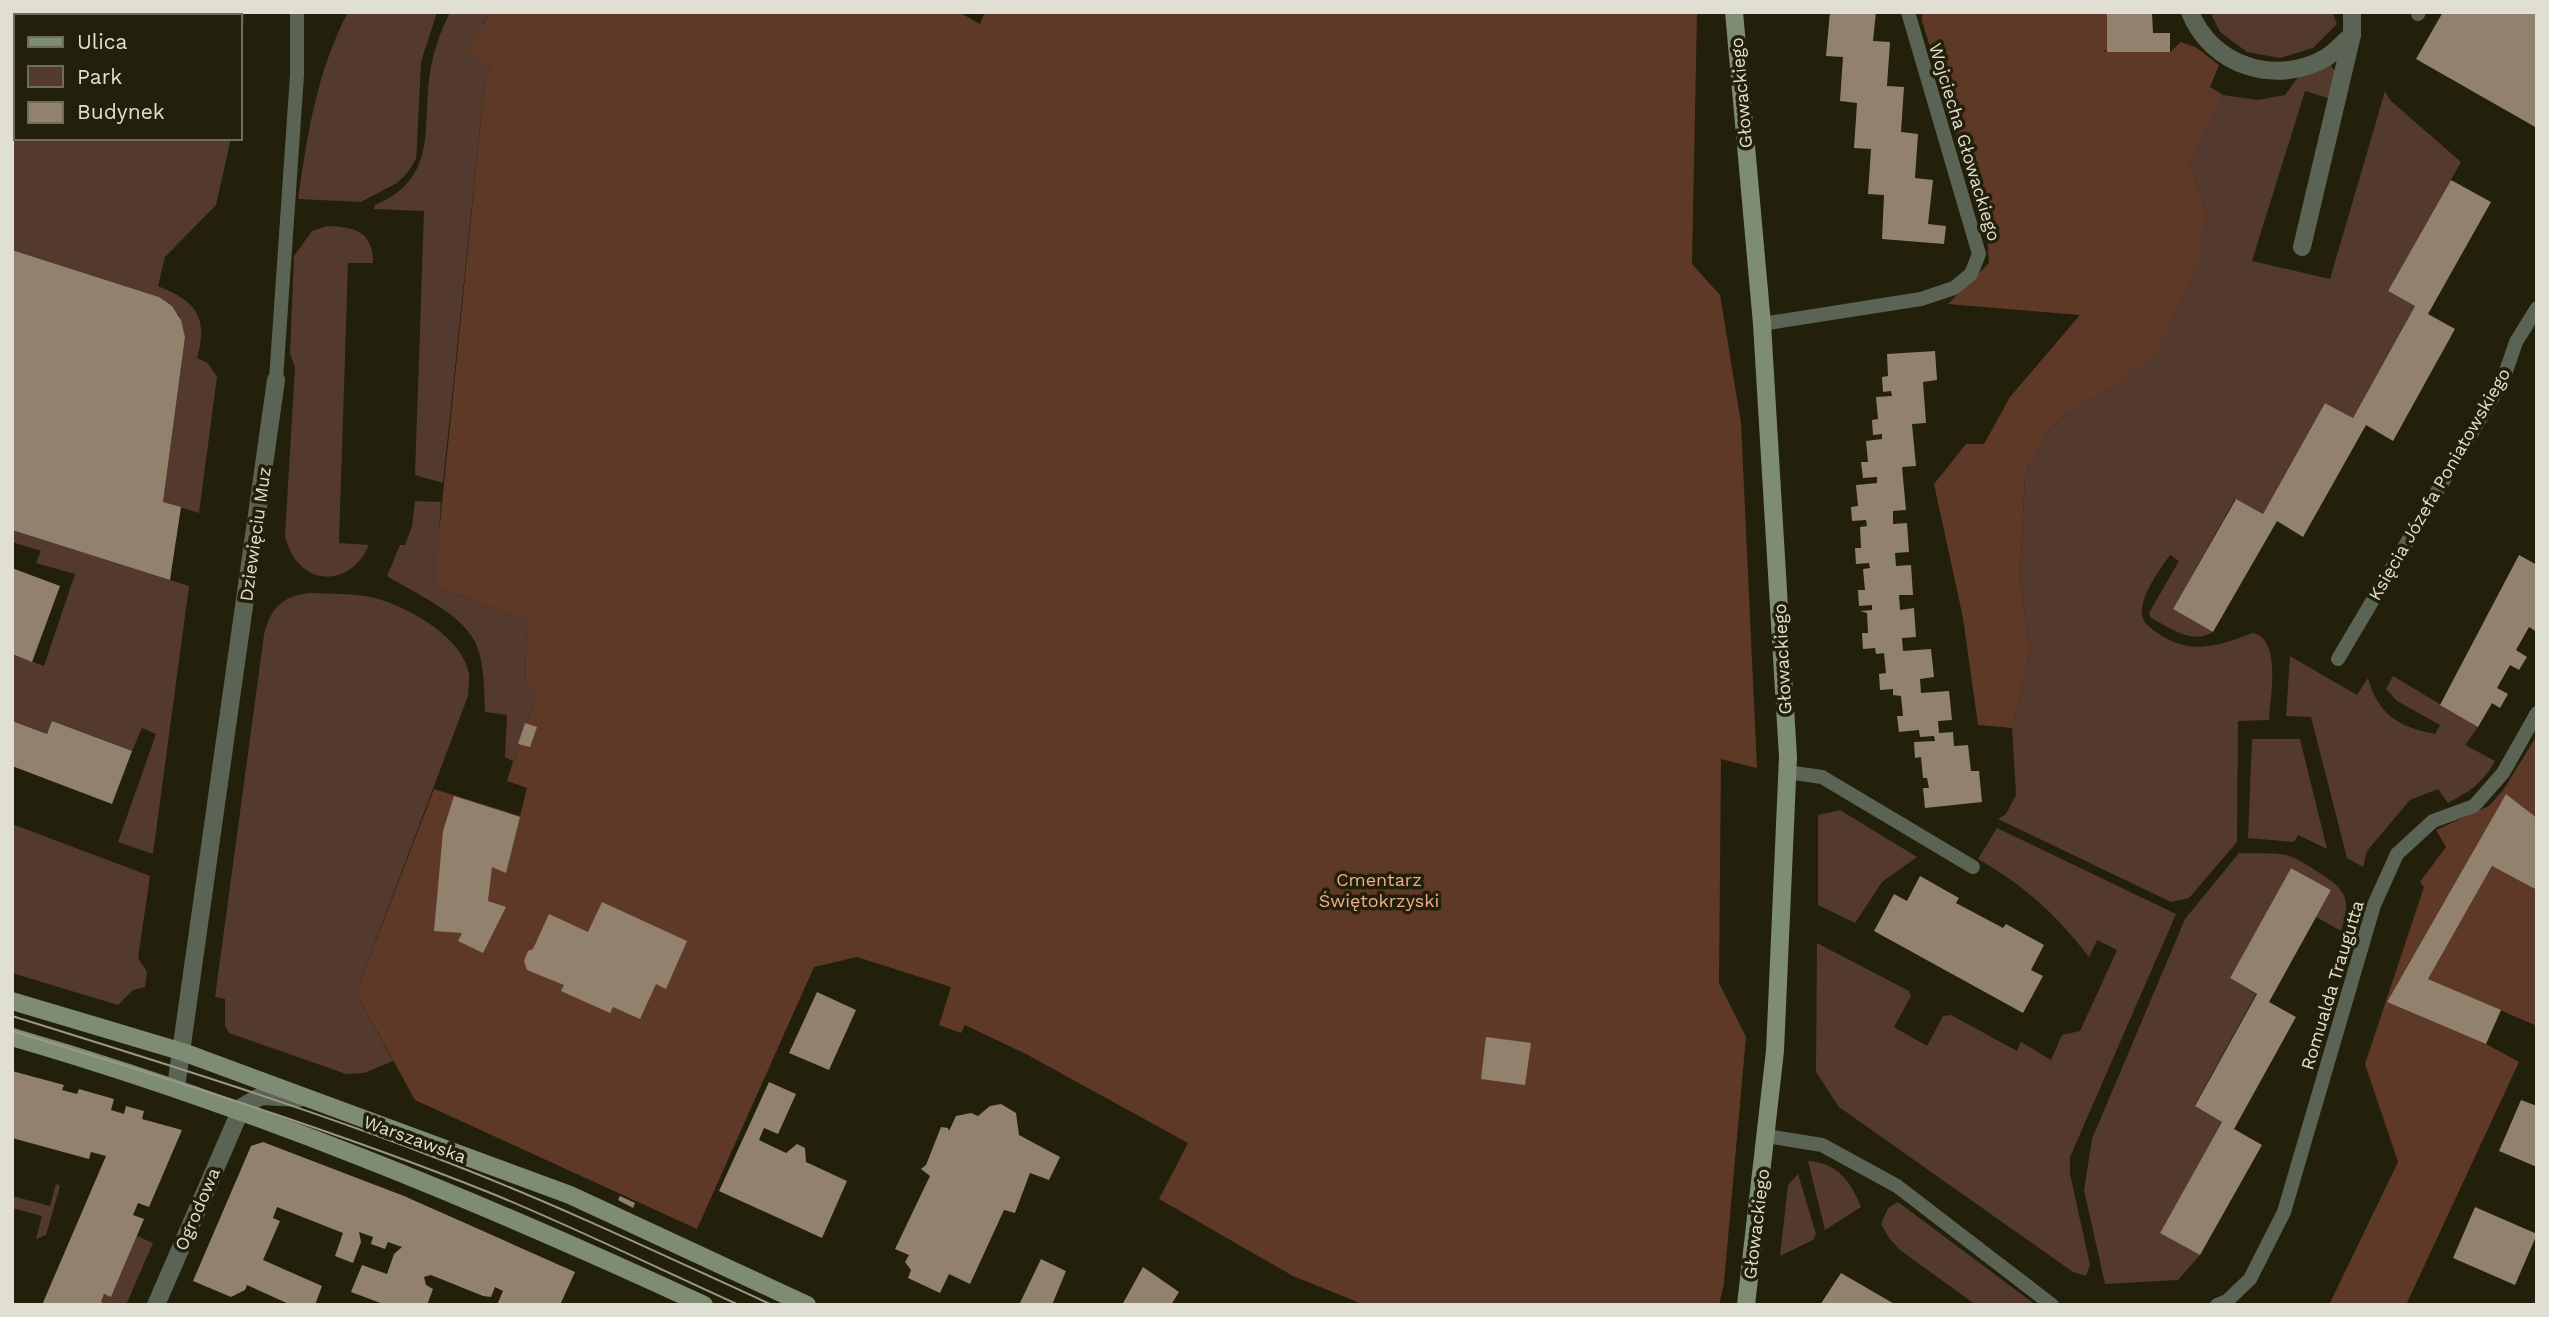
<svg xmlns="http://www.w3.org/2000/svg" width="2549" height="1317" font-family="'Work Sans',sans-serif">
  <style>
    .green { fill: #54392e }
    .forest { fill: #5f3928 }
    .building { fill: #92826d }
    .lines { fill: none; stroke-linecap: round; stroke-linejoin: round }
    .lane { stroke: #5b6454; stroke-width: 14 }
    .street { stroke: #5b6454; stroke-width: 18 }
    .secondary { stroke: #7d8c72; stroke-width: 18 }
    .tram { stroke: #9a9888; stroke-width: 2 }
    .labels { text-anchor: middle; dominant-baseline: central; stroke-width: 7; stroke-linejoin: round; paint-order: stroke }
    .street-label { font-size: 18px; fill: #e0dfd1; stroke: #221f0a }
    .park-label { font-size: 18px; fill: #f0ac8e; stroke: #221f0a }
  </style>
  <rect width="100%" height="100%" fill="#221f0a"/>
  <g class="green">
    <path d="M 12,12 L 244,12 L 240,83 L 240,16 L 16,16 L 16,138 L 231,138 L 216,205 L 165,257 L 158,286 C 195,301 209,316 197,358 L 208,363 L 217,377 L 199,513 L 163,502 L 185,337 L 179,315 L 159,297 L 12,250 Z"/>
    <path d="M 348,12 L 437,12 L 421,62 L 417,145 L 416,159 L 408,172 L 397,183 L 361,202 L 298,199 C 308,132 316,74 348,12 Z"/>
    <path d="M 450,12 L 491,12 L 483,24 L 491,67 L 485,80 L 443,483 L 415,475 L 424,211 L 374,209 L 375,205 C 436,179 423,134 429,80 C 432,54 439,35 450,12 Z"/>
    <path d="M 2210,12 L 2332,12 L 2337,24 L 2313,48 L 2280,58 L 2247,52 L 2220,32 Z"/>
    <path d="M 2328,61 L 2337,74 L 2331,95 L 2327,98 L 2305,91 L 2252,261 L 2330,279 L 2385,91 L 2390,100 L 2461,162 L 2388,291 L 2415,306 L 2353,418 L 2325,403 L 2263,514 L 2235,499 L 2173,609 L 2213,632 C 2191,645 2171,628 2151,618 L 2149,613 L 2179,561 L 2170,555 C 2160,569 2140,596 2142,614 C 2143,624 2152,629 2159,634 C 2191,656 2220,645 2253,633 C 2282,640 2270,697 2269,720 L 2238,721 L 2237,842 L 2189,898 L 2171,902 L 1998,819 L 2006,814 L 2016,795 L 2012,728 L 2030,652 L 2020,578 L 2025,474 L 2049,429 L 2073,410 L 2115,387 L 2206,210 L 2189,164 L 2223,95 L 2258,100 L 2285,95 L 2299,76 Z"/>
    <path d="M 327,226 C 355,227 373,231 373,263 L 348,263 L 339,543 L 369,545 C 348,592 295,585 285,535 L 295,368 L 290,353 L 294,256 L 312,231 Z"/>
    <path d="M 415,501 L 441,502 L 436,586 L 527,621 L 525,686 L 537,694 L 507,781 L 513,761 L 505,757 L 507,715 L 485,712 C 484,690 485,663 475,642 C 460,612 414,593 387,576 L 400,545 L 405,545 L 412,526 Z"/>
    <path d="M 12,530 L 189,586 L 153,854 L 118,842 L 156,734 L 142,728 L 132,751 L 52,721 L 47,734 L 12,721 L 12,654 L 44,666 L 75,574 L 36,563 L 41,551 L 12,542 Z"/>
    <path d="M 309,593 C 330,594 354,593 375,598 C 408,607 463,637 469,674 C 470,680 468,689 468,696 L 356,993 L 393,1061 L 364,1073 L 346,1074 L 229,1033 L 225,1026 L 225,999 L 215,997 L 264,635 C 270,609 282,596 309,593 Z"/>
    <path d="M 2290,656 L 2357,695 L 2368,678 C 2378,714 2398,727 2435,734 L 2440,725 L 2397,701 L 2386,689 L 2393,676 L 2478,727 L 2465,745 L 2495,761 C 2483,783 2469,792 2448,803 L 2438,789 L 2410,800 L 2367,851 L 2363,867 L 2347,858 L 2311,717 L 2286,716 Z"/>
    <path d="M 2252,739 L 2300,739 L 2327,849 L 2298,835 L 2294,842 L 2248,838 Z"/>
    <path d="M 1840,810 L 1917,857 L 1882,882 L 1855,923 L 1818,905 L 1818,815 Z"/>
    <path d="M 12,824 L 150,876 L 138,958 L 147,972 L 145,987 L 133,990 L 118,1005 L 12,973 Z"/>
    <path d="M 1997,828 L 2176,914 L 2070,1157 L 2070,1174 L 2090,1265 L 2086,1276 L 2073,1272 L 1839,1107 L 1816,1072 L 1817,943 L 1909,991 L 1911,996 L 1894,1027 L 1927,1046 L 1943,1016 L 1951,1015 L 2017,1051 L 2021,1042 L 2051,1060 L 2062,1035 L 2080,1031 L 2117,950 L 2097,940 L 2089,957 C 2055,913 2026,887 1978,859 Z"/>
    <path d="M 2239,853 C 2255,854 2274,852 2289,856 C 2299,859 2310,867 2318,872 C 2346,890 2352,898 2341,931 L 2316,917 L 2331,890 L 2291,868 L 2230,978 L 2256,994 L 2195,1105 L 2222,1122 L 2160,1233 L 2200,1255 L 2178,1280 L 2105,1284 L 2084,1190 L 2092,1139 L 2185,919 Z"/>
    <path d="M 1808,1161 C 1838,1163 1851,1182 1861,1207 L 1825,1230 Z"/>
    <path d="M 1798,1174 L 1816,1234 L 1813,1240 L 1780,1256 L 1788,1185 Z"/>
    <path d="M 56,1184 L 60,1186 L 46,1235 L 36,1239 L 42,1216 L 12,1208 L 12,1196 L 50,1206 Z"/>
    <path d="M 1898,1202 L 2036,1305 L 1976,1305 L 1900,1250 L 1889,1238 L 1881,1224 L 1888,1208 Z"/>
    <path d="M 137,1236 L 153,1243 L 126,1305 L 107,1305 L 101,1302 L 104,1294 L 111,1297 Z"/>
  </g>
  <g class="forest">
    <path d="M 491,12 L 959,12 L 980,24 L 985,12 L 1697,12 L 1692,264 L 1720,295 L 1741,423 L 1757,768 L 1721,759 L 1719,983 L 1746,1037 L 1724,1283 L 1719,1305 L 1365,1305 L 1293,1276 L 1159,1199 L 1188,1143 L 1026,1054 L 965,1025 L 961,1033 L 939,1025 L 951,987 L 857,957 L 814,967 L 697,1229 L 415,1100 L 356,993 L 434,789 L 520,816 L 527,788 L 507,781 L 537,694 L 525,687 L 527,621 L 436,586 L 435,573 L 485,80 L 491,67 L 467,51 Z"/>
    <path d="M 1922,12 L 2107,12 L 2107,50 L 2103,52 L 2170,52 L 2181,42 L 2197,48 L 2219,65 L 2210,87 L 2223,95 L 2189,164 L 2206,210 L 2199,259 L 2156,353 L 2115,387 L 2073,410 L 2049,429 L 2025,474 L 2020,578 L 2030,652 L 2012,728 L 1978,725 L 1963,618 L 1934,484 L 1966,444 L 1984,444 L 2010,397 L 2080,315 L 1948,304 L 1989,263 L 1987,235 L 1922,21 Z"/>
    <path d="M 2537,735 L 2537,818 L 2506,794 L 2387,1002 L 2486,1044 L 2519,1062 L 2406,1305 L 2329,1305 L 2398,1162 L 2365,1064 L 2424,887 L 2420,882 L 2446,847 L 2436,830 L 2489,806 L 2504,789 Z"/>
    <path d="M 2492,866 L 2537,890 L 2537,1026 L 2428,979 Z"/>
  </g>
  <g class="building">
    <path d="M 1830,12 L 1876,12 L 1873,41 L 1890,42 L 1887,86 L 1904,87 L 1901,132 L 1918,134 L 1915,178 L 1933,180 L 1928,224 L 1946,226 L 1944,244 L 1882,239 L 1884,195 L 1868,194 L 1871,149 L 1854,148 L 1857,103 L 1840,101 L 1843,57 L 1826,56 Z"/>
    <path d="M 2107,12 L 2152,12 L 2153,33 L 2170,33 L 2170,52 L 2107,52 Z"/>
    <path d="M 2443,12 L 2537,12 L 2537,128 L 2416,59 Z"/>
    <path d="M 2451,180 L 2491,202 L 2428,314 L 2455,329 L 2393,441 L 2366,425 L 2303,537 L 2277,521 L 2213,632 L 2173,609 L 2236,499 L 2263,514 L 2325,403 L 2353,418 L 2415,306 L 2388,291 Z"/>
    <path d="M 12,250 L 159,297 L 172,306 L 181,320 L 185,337 L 163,502 L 181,507 L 170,580 L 12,530 Z"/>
    <path d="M 1935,351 L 1937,380 L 1923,382 L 1926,423 L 1912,424 L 1916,466 L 1902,467 L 1906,510 L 1893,511 L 1893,524 L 1907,523 L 1909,552 L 1895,553 L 1896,566 L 1911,565 L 1913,595 L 1899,595 L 1900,610 L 1914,608 L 1916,637 L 1902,638 L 1903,651 L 1931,649 L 1934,677 L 1920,679 L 1921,693 L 1949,691 L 1952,720 L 1938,721 L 1939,733 L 1953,732 L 1954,746 L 1968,745 L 1971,771 L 1979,771 L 1982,802 L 1925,808 L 1923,788 L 1929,788 L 1927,778 L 1923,778 L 1921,757 L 1915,758 L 1914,742 L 1935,741 L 1934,736 L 1920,737 L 1919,730 L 1899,732 L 1897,716 L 1903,716 L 1901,696 L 1893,695 L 1893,689 L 1880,690 L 1879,674 L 1886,673 L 1884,653 L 1876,654 L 1875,648 L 1863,649 L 1862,633 L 1868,633 L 1867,613 L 1860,611 L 1872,610 L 1872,605 L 1859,606 L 1858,590 L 1865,590 L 1863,569 L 1870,568 L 1869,563 L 1856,564 L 1855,548 L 1861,548 L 1860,527 L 1867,526 L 1866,520 L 1852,521 L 1851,507 L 1858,506 L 1856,485 L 1877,483 L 1877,477 L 1863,478 L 1861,462 L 1868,462 L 1866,441 L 1882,439 L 1882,434 L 1873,435 L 1872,420 L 1878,419 L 1876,397 L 1892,396 L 1891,391 L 1883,392 L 1882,377 L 1888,376 L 1887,354 Z"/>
    <path d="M 2519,555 L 2537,565 L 2537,632 L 2529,627 L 2516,650 L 2527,657 L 2519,670 L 2510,665 L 2497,688 L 2508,694 L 2500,708 L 2492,703 L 2478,727 L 2440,705 Z"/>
    <path d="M 12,568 L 60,586 L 32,662 L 12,654 Z"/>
    <path d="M 12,721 L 47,734 L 52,721 L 132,751 L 112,804 L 12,766 Z"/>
    <path d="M 525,723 L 537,727 L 530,747 L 518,744 Z"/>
    <path d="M 2506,794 L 2537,818 L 2537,890 L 2492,866 L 2428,979 L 2501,1010 L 2486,1044 L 2387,1002 Z"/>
    <path d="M 454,796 L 520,817 L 506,873 L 492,867 L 488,901 L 506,907 L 483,953 L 458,941 L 462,933 L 434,931 L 443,831 Z"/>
    <path d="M 2291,868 L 2331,890 L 2269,1002 L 2296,1017 L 2234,1129 L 2262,1145 L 2200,1255 L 2160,1233 L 2222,1122 L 2195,1106 L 2257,994 L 2230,978 Z"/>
    <path d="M 1920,876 L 1959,898 L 1956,903 L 2003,928 L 2006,924 L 2044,945 L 2031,970 L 2043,976 L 2023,1013 L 1874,931 L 1894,894 L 1907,901 Z"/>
    <path d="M 602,902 L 687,941 L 666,989 L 656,984 L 640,1019 L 613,1007 L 610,1013 L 561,991 L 564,985 L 527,970 L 524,961 L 528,951 L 533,949 L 549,914 L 588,932 Z"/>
    <path d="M 817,992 L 856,1010 L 829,1070 L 789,1053 Z"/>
    <path d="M 1486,1037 L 1531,1043 L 1525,1085 L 1481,1079 Z"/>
    <path d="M 12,1071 L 64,1085 L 62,1090 L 77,1094 L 79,1089 L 114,1099 L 111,1110 L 124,1114 L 126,1106 L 144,1111 L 142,1119 L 182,1130 L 149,1207 L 138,1203 L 133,1215 L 144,1219 L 111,1297 L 104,1294 L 101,1302 L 109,1305 L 42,1305 L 106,1156 L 91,1152 L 89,1159 L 12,1138 Z"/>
    <path d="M 769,1082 L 796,1094 L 778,1134 L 764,1128 L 759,1140 L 786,1153 L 797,1144 L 805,1148 L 806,1162 L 847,1181 L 822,1238 L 719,1191 Z"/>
    <path d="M 2521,1100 L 2537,1106 L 2537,1167 L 2499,1151 Z"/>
    <path d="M 1001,1104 L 1016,1113 L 1019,1135 L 1060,1157 L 1049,1180 L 1030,1173 L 1015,1213 L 1004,1210 L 970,1284 L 949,1274 L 940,1293 L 908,1278 L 911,1270 L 905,1262 L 909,1255 L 895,1249 L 930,1176 L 921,1169 L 926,1165 L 941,1127 L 948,1128 L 949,1131 L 956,1116 L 971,1113 L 978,1116 L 990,1106 Z"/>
    <path d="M 263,1142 L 404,1196 L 575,1272 L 560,1305 L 497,1305 L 503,1291 L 495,1287 L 491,1297 L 483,1296 L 431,1275 L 424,1277 L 426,1285 L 433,1289 L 427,1305 L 386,1305 L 351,1292 L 362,1265 L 387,1274 L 394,1254 L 402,1247 L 388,1242 L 385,1249 L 371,1244 L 373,1237 L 359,1232 L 361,1242 L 353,1263 L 335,1256 L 343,1233 L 277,1207 L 273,1218 L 280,1221 L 263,1260 L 322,1286 L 315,1305 L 291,1305 L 247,1285 L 245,1290 L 231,1297 L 193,1281 L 251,1146 Z"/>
    <path d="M 620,1196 L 635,1203 L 633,1208 L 618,1200 Z"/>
    <path d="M 2475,1207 L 2537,1234 L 2515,1285 L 2453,1258 Z"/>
    <path d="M 1041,1259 L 1066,1271 L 1052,1305 L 1019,1305 Z"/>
    <path d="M 1143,1267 L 1179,1292 L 1171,1305 L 1122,1305 Z"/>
    <path d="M 1841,1273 L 1896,1305 L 1820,1305 Z"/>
  </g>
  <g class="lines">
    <g class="lane">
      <path d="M 2418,14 L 2419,12"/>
      <path d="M 1762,324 L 1921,299 L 1954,288 L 1971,274 L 1979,254 L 1908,12"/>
      <path d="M 276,380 L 297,75 L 297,12"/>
      <path d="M 2338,659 L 2503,380 L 2516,342 L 2537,308"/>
      <path d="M 1787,772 L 1822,777 L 1973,867"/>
      <path d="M 1767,1136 L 1822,1145 L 1897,1186 L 2052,1305"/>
      <path d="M 2217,1305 L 2227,1301 L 2250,1279 L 2284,1212 L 2374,905 L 2397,854 L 2433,821 L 2474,806 L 2503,773 L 2537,713"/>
    </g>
    <g class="street">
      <path d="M 2190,12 C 2211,66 2277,87 2327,57 C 2336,51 2344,42 2352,35"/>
      <path d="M 2302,247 L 2352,35 L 2352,12"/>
      <path d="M 176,1087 L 276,380"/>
      <path d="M 156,1305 L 242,1107 L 261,1096 L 299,1098"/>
    </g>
    <g class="secondary">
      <path d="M 1734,12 L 1762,324 L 1788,757 L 1775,1051 L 1746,1305"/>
      <path d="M 12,1001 L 183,1052 L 570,1195 L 807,1305"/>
      <path d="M 12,1037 C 250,1106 479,1201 704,1305"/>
    </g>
    <g class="tram">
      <path d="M 12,1016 C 153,1060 293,1103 431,1156 C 547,1200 659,1253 772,1305"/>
      <path d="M 12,1031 C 174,1080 336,1131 493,1194 C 576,1228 657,1268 739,1305"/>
    </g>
  </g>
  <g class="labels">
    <g class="street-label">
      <text transform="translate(1741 93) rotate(-95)">Głowackiego</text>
      <text transform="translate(1965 142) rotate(73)">Wojciecha Głowackiego</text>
      <text transform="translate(2439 484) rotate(-60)">Księcia Józefa Poniatowskiego</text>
      <text transform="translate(255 534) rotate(-82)">Dziewięciu Muz</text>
      <text transform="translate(1782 659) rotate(-93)">Głowackiego</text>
      <text transform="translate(2332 985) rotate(-73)">Romualda Traugutta</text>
      <text transform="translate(415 1139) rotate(20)">Warszawska</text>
      <text transform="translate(197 1209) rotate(-67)">Ogrodowa</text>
      <text transform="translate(1756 1224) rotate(-83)">Głowackiego</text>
    </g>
    <g class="park-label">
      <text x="1379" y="879">Cmentarz<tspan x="1379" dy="21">Świętokrzyski</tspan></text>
    </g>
  </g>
  <rect width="2549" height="1317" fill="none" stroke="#e0dfd1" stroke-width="28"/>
  <rect x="14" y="14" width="228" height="126" fill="#221f0a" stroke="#6e6c5a" stroke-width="2"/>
  <rect x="28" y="37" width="35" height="10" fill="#7d8c72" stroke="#6e6c5a" stroke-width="2"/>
  <text x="77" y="49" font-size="21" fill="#e0dfd1">Ulica</text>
  <rect x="28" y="66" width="35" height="21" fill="#54392e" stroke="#6e6c5a" stroke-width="2"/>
  <text x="77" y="84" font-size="21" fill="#e0dfd1">Park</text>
  <rect x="28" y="102" width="35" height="21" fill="#92826d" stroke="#6e6c5a" stroke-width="2"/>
  <text x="77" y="119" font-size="21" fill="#e0dfd1">Budynek</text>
</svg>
